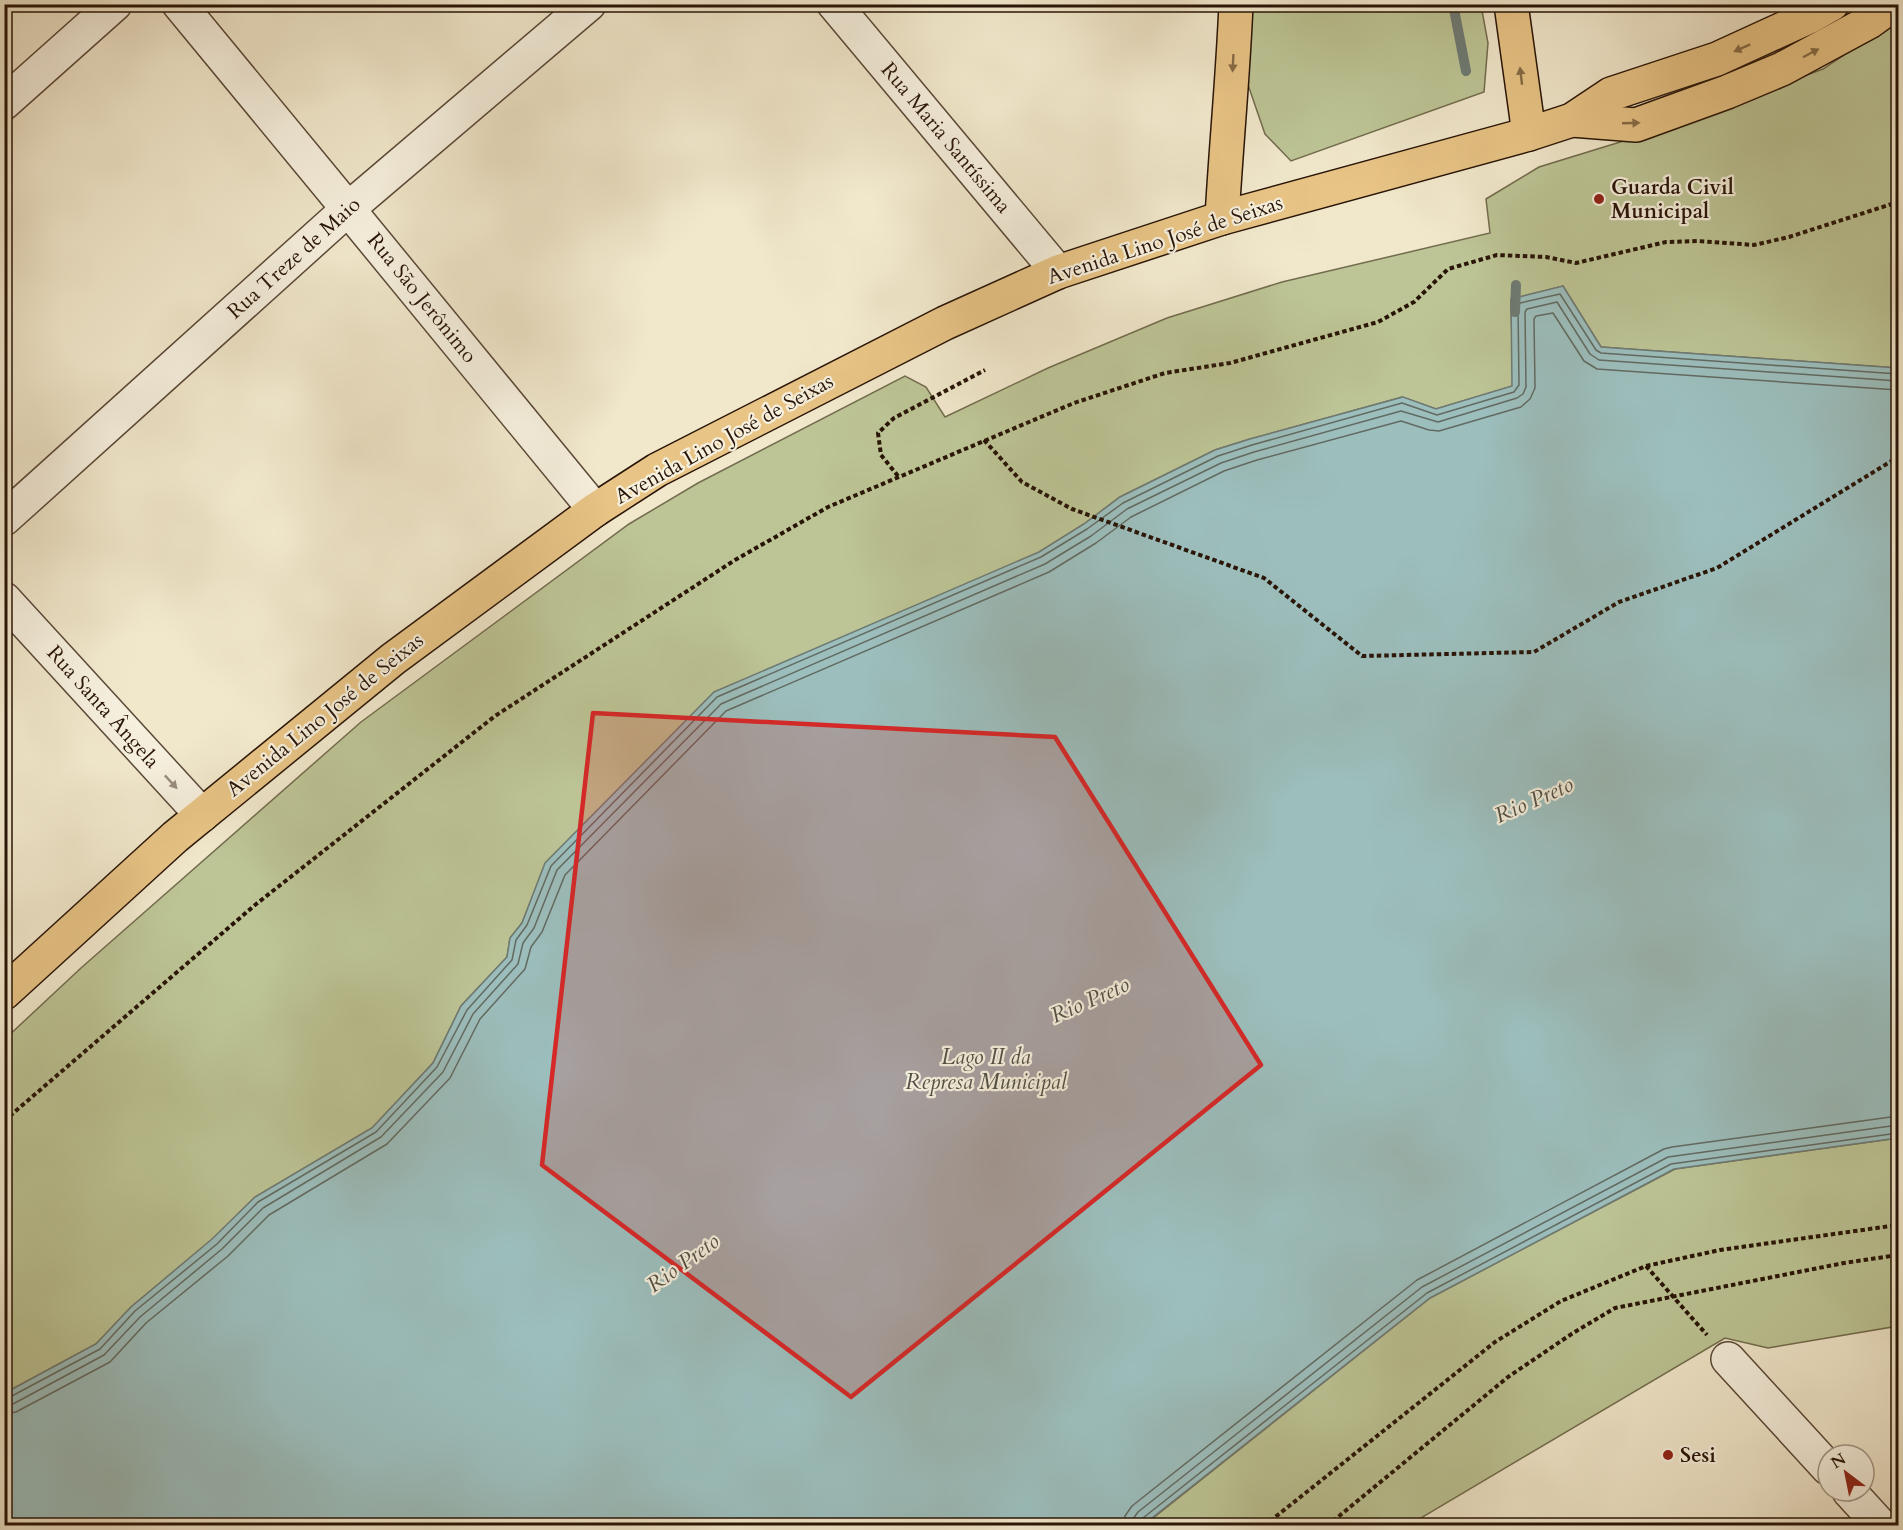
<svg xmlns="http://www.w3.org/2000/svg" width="1903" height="1530" font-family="Cardo,serif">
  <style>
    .green { fill: #bdc596; stroke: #726c4e; stroke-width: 1.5 }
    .water { fill: #9cbfbe; stroke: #6e7b75; stroke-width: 1.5 }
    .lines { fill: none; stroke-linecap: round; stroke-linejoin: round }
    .shore { stroke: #626a62; stroke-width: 1.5 }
    .stream { stroke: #6e7b75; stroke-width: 10 }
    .minor-casing { stroke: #5a4938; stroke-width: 36 }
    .major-casing { stroke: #281407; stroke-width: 36 }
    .path { stroke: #281407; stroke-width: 4; stroke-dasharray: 4.5 3; stroke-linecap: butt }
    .minor { stroke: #f6f0de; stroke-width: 33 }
    .major { stroke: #e8c486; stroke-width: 33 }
    .oneway { fill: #886c46 }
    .oneway2 { fill: #998d7d }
    .marked { fill: #d62828; fill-opacity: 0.2; stroke: #d62828; stroke-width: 4.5; stroke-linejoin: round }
    .poi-dot { fill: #8f2418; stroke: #f6f0de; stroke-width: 2 }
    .labels { text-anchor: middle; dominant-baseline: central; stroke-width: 4.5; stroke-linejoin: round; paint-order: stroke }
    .street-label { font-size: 21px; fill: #281407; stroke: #f6f0de }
    .poi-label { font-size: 21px; font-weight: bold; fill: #281407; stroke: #f6f0de; text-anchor: start }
    .water-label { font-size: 22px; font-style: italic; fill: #515047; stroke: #f6f0de }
  </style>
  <rect width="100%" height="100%" fill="#f1e8cc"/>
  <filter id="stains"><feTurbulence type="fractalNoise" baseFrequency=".00333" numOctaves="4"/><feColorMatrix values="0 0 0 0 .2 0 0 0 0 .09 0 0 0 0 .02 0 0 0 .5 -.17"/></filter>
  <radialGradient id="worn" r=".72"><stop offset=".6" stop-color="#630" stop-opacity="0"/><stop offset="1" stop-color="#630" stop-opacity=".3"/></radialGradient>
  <g class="green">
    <path d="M 1251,5 L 1481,5 L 1488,43 L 1484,92 L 1291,161 L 1265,134 L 1246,79 Z"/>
    <path d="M 1898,19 L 1898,368 L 1601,347 L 1563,286 L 1511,299 L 1513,386 L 1436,409 L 1402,397 L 1250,439 L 1215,450 L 1120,497 L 1084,524 L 546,863 L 522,923 L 510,938 L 507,957 L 461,1006 L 433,1063 L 372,1128 L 255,1197 L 213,1239 L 131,1307 L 96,1344 L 5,1393 L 5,1039 L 81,968 L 361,722 L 629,524 L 698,483 L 905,376 L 926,387 L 945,417 L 1048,368 L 1167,318 L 1282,282 L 1490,233 L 1486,199 L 1539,167 L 1656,131 L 1823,69 Z"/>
    <path d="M 1898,1138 L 1898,1326 L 1768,1348 L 1725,1338 L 1419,1519 L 1411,1525 L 1143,1526 L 1430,1298 L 1675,1169 Z"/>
  </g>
  <path class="water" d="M 1563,286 L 1601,347 L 1898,368 L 1898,1138 L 1674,1169 L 1430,1298 L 1143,1525 L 5,1525 L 5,1393 L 96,1344 L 131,1307 L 212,1239 L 255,1197 L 372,1128 L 433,1063 L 461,1006 L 507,957 L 510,938 L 522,923 L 545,863 L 714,692 L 1039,552 L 1084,524 L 1120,497 L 1215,450 L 1250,439 L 1403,397 L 1436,409 L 1512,386 L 1511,299 Z"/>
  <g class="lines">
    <g class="shore">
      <path d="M 4,1398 L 10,1397 L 100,1349 L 135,1311 L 217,1244 L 258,1202 L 376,1132 L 437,1067 L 467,1010 L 512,960 L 516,940 L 527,925 L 551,866 L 717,697 L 1041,557 L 1087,529 L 1123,503 L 1218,456 L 1252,445 L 1402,403 L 1437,415 L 1514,392 L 1519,385 L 1518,306 L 1520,303 L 1560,294 L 1596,350 L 1601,353 L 1898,374"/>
      <path d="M 4,1405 L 13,1404 L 104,1355 L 140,1317 L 222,1249 L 263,1208 L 381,1137 L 443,1072 L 473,1014 L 518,964 L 523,943 L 534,928 L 557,870 L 721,704 L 1045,564 L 1091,536 L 1127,509 L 1221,463 L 1254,452 L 1401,411 L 1438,422 L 1517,398 L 1523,394 L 1526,387 L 1525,312 L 1527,309 L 1557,302 L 1590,354 L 1599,360 L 1898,381"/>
      <path d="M 4,1414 L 16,1412 L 110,1362 L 146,1323 L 228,1256 L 269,1215 L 387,1144 L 450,1078 L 480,1019 L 525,969 L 531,947 L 542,932 L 565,875 L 726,711 L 1049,572 L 1096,543 L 1131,517 L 1224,471 L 1257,460 L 1401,421 L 1429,430 L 1439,431 L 1521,407 L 1530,399 L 1535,388 L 1534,319 L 1536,316 L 1553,313 L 1584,361 L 1597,369 L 1898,390"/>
      <path d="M 1123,1526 L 1125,1516 L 1132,1506 L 1417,1280 L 1664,1149 L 1672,1147 L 1898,1116"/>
      <path d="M 1132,1526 L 1133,1519 L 1138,1512 L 1422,1287 L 1668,1157 L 1898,1125"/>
      <path d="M 1140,1526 L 1143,1518 L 1427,1293 L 1671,1164 L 1898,1133"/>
    </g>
    <g class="stream">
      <path d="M 1453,4 L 1466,71"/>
      <path d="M 1515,312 L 1516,285"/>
    </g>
    <defs>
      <g id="minor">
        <path d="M 179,4 L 348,209 L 595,510"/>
        <path d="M 834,4 L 1058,272"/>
        <path d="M 4,103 L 115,4"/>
        <path d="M 4,519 L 348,209 L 589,4"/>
        <path d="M 4,599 L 202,815"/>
        <path d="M 1728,1359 L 1828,1468"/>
        <path d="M 1849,1491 L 1881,1526"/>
      </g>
      <g id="major">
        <path d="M 1511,4 L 1529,134"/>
        <path d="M 1572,120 L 1636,125 L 1727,92 L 1782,69 L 1869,22 L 1894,4"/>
        <path d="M 1222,218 C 1226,147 1233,76 1236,4"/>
        <path d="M 4,993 L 175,837 L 393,659 L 595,510 L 657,470 L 945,323 L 1058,272 L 1222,218 L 1529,134 L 1572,120 L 1611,94 L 1717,59 L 1811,16 L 1832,4"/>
      </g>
    </defs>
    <use href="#minor" class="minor-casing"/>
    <use href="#major" class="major-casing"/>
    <g class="path">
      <path d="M 984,440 L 1022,482 L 1072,509 L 1264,578 L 1362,656 L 1534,652 L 1619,602 L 1717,568 L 1898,457"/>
      <path d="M 898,476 L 881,455 L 878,433 L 894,418 L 985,370"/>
      <path d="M 4,1121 L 255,905 L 495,716 L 735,560 L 828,507 L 1074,403 L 1165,373 L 1230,363 L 1378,322 L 1414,302 L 1448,269 L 1497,255 L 1546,257 L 1576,263 L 1666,242 L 1698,241 L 1754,245 L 1789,237 L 1898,202"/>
      <path d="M 1646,1266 L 1707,1335"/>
      <path d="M 1264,1526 L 1495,1342 L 1561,1301 L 1646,1266 L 1720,1250 L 1898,1225"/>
      <path d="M 1327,1526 L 1508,1377 L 1573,1333 L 1615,1308 L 1844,1263 L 1898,1255"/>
    </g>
    <use href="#minor" class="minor"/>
    <use href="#major" class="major"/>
  </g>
  <defs><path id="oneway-solid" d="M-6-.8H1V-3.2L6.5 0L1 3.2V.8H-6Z" transform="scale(1.5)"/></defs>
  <g class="oneway">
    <use href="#oneway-solid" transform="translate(1742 48) rotate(156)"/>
    <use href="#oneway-solid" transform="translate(1811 53) rotate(-28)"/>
    <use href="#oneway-solid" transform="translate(1233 63) rotate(93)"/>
    <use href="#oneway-solid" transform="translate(1521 76) rotate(-97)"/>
    <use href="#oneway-solid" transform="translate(1631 123) rotate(-2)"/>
  </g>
  <use class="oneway2" href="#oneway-solid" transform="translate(171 782) rotate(47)"/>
  <path class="marked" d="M 593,713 L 1055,737 L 1261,1065 L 851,1397 L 542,1165 Z"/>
  <g class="poi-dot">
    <circle cx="1599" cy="199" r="6"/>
    <circle cx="1668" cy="1455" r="6"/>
  </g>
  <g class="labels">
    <g class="street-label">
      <text transform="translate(946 138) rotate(50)">Rua Maria Santíssima</text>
      <text transform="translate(1165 240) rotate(-18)">Avenida Lino José de Seixas</text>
      <text transform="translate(294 258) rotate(-42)">Rua Treze de Maio</text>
      <text transform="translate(422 298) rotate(51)">Rua São Jerônimo</text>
      <text transform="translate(724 439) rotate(-29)">Avenida Lino José de Seixas</text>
      <text transform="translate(103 707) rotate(48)">Rua Santa Ângela</text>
      <text transform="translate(325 715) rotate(-39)">Avenida Lino José de Seixas</text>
    </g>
    <g class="poi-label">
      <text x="1611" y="187">Guarda Civil<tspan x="1611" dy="24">Municipal</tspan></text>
      <text x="1680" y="1455">Sesi</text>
    </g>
    <g class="water-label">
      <text transform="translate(1534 800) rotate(-24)">Rio Preto</text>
      <text transform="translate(1090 1000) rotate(-24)">Rio Preto</text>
      <text x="986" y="1057">Lago II da<tspan x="986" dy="25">Represa Municipal</tspan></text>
      <text transform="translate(683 1263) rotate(-36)">Rio Preto</text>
    </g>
  </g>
  <rect width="1903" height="1530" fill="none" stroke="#f1e8cc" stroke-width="24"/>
  <rect x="6" y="6" width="1891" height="1518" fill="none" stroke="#281407" stroke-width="3"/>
  <rect x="12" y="12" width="1879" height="1506" fill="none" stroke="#281407" stroke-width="1.5"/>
  <g transform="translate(1846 1473) rotate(328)"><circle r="28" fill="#f6f0de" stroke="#a49888" stroke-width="1.5"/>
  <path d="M0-4.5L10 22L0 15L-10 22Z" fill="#8f2418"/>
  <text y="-9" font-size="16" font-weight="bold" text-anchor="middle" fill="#281407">N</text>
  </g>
  <rect width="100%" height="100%" filter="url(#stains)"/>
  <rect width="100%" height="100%" fill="url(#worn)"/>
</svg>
